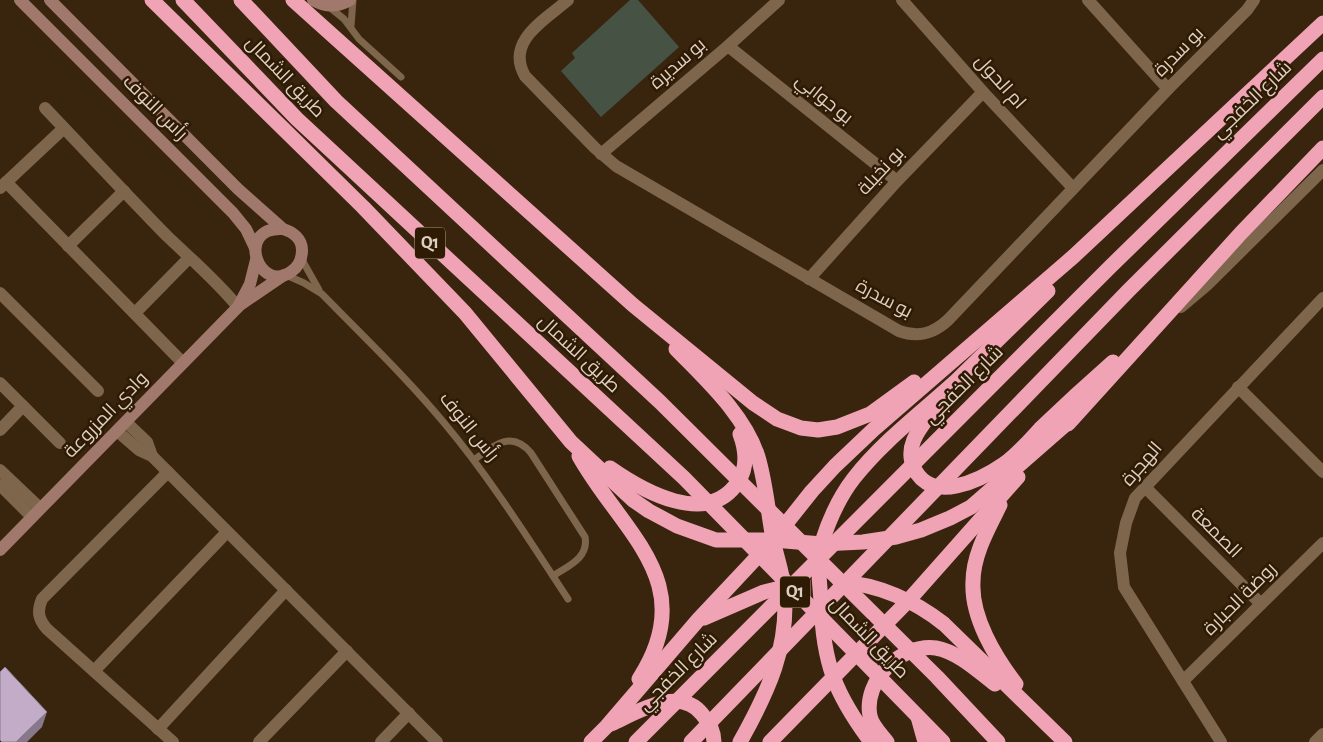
<svg xmlns="http://www.w3.org/2000/svg" width="1323" height="742" font-family="'Alegreya Sans',Cairo,sans-serif">
  <style>
    .pitch { fill: #465344 }
    .lines { fill: none; stroke-linecap: round; stroke-linejoin: round }
    .lane { stroke: #7e664d; stroke-width: 7 }
    .street { stroke: #7e664d; stroke-width: 12 }
    .secondary { stroke: #a0786c; stroke-width: 12 }
    .highway { stroke: #f0a3b4; stroke-width: 15 }
    .shaded-wall { fill: #88788b }
    .building { fill: #c2acc7; stroke: #88788b }
    .labels { text-anchor: middle; dominant-baseline: central; stroke-width: 5; stroke-linejoin: round; paint-order: stroke }
    .shield { fill: #2f1a04; stroke: #a99989; stroke-width: 1 }
    .shield-label { font-size: 18px; font-weight: bold; fill: #ddcfc2 }
    .street-label { font-size: 19px; fill: #ddcfc2; stroke: #2f1a04 }
  </style>
  <rect width="100%" height="100%" fill="#39240d"/>
  <path class="pitch" d="M 630,0 L 638,0 L 679,47 L 601,117 L 561,71 L 575,58 L 572,53 Z"/>
  <g class="lines">
    <g class="lane">
      <path d="M 328,6 L 344,19 L 359,39 L 401,77"/>
      <path d="M 351,26 L 353,0"/>
      <path d="M 301,258 L 319,290"/>
      <path d="M 286,275 L 304,283 L 322,294 C 364,337 407,378 445,424 C 491,479 529,540 568,599"/>
      <path d="M 474,460 C 493,446 511,429 531,453 L 585,537 C 589,558 568,566 553,576"/>
    </g>
    <g class="street">
      <path d="M 568,0 C 545,20 505,41 525,76 L 595,148 L 616,166 L 899,331 C 918,338 933,334 948,320 L 1168,89 L 1247,10 L 1254,0"/>
      <path d="M 902,0 L 983,92 L 1073,188"/>
      <path d="M 1088,0 L 1168,89"/>
      <path d="M 728,46 L 897,181"/>
      <path d="M 45,108 C 86,151 126,194 167,236 C 191,259 217,281 238,307"/>
      <path d="M 601,154 L 728,46 L 779,0"/>
      <path d="M 6,182 L 183,363"/>
      <path d="M 0,188 L 64,128"/>
      <path d="M 68,246 L 124,191"/>
      <path d="M 809,279 L 897,181 L 983,92"/>
      <path d="M 0,293 L 98,391"/>
      <path d="M 1181,307 L 1207,285 L 1323,170"/>
      <path d="M 135,313 L 189,258"/>
      <path d="M 0,383 L 60,443"/>
      <path d="M 1238,387 L 1323,472"/>
      <path d="M 126,422 L 147,442 L 152,456"/>
      <path d="M 0,430 L 23,406"/>
      <path d="M 117,431 L 139,450 L 152,456 L 437,742"/>
      <path d="M 0,470 L 40,508"/>
      <path d="M 168,472 L 42,599 C 37,611 38,619 47,629 L 173,742"/>
      <path d="M 0,485 L 32,517"/>
      <path d="M 1145,487 L 1261,604"/>
      <path d="M 94,671 L 227,532"/>
      <path d="M 1183,681 L 1323,543"/>
      <path d="M 158,729 L 286,590"/>
      <path d="M 259,742 L 347,651"/>
      <path d="M 381,742 L 409,713"/>
      <path d="M 1221,742 L 1124,587 L 1120,553 L 1126,523 L 1135,498 L 1323,298"/>
      <path d="M 1315,742 L 1323,734"/>
    </g>
    <g class="secondary">
      <path d="M 20,0 L 233,213 L 246,229 L 255,248"/>
      <path d="M 50,0 L 238,189 L 283,229 C 293,232 302,239 302,250 C 302,258 299,266 292,271 C 259,296 234,226 283,229"/>
      <path d="M 313,0 C 325,7 338,7 350,0"/>
      <path d="M 240,305 L 284,275"/>
      <path d="M 0,550 L 238,307 L 250,284 L 256,260"/>
    </g>
    <g class="highway">
      <path d="M 152,0 L 363,207 L 465,313 L 571,442 L 633,500 L 649,511 L 677,526 L 716,540 L 773,540 L 822,544 L 863,542 L 896,537 L 921,530 L 950,518 L 971,507 L 1074,417"/>
      <path d="M 183,0 L 297,119 L 684,478 L 943,742"/>
      <path d="M 241,0 L 336,101 L 660,402 L 937,677 L 998,742"/>
      <path d="M 293,0 L 633,305 L 753,403 L 777,419 L 801,428 L 818,430 L 837,427 L 870,414 L 914,382"/>
      <path d="M 676,349 C 706,380 745,415 758,457 C 766,484 768,512 773,539 C 776,555 782,571 784,588 C 790,646 768,692 740,742"/>
      <path d="M 936,407 C 923,425 903,444 914,468 C 931,505 981,480 1004,464 C 1017,455 1029,441 1040,429 C 1064,406 1088,384 1113,362"/>
      <path d="M 1068,424 L 1241,233 L 1323,148"/>
      <path d="M 579,456 C 622,533 702,582 639,679"/>
      <path d="M 610,468 C 643,491 707,528 738,482 C 748,467 746,450 740,434"/>
      <path d="M 1000,505 C 988,529 973,555 973,582 C 971,617 995,657 1016,684"/>
      <path d="M 840,582 C 878,584 915,601 944,624 L 1065,742"/>
      <path d="M 704,618 L 764,592 L 792,585"/>
      <path d="M 918,717 L 925,742"/>
      <path d="M 611,724 C 636,713 679,685 702,714 C 709,722 714,731 714,742"/>
      <path d="M 591,742 L 607,726 L 698,620 L 773,540 L 812,491 L 835,466 L 874,429 L 1074,256 L 1323,23"/>
      <path d="M 636,742 L 1109,268 L 1323,59"/>
      <path d="M 691,742 L 1129,290 L 1323,97"/>
      <path d="M 770,742 L 908,601 L 1018,477"/>
      <path d="M 871,742 C 835,694 823,663 821,602 C 820,583 816,561 822,542 C 829,520 840,496 854,478 C 883,441 922,412 956,381 C 987,351 1017,321 1048,291"/>
      <path d="M 887,742 C 881,734 872,726 870,716 C 863,681 901,643 936,648 C 958,652 978,671 995,684"/>
    </g>
  </g>
  <path class="shaded-wall" d="M 47,712 L 42,727 L 27,742 L 16,742 Z"/>
  <path class="building" d="M 5,667 L 47,712 L 16,742 L 2,742 L 0,740 L 0,672 Z"/>
  <g class="labels">
    <g class="shield">
      <rect x="415" y="227.5" width="30" height="31" rx="4"/>
      <rect x="780" y="576.5" width="30" height="31" rx="4"/>
    </g>
    <g class="shield-label">
      <text x="430" y="243">Q1</text>
      <text x="795" y="592">Q1</text>
    </g>
    <g class="street-label">
      <text transform="translate(1179 52) rotate(-45)">بو سدرة</text>
      <text transform="translate(678 64) rotate(-41)">بو سديرة</text>
      <text transform="translate(285 77) rotate(46)">طريق الشمال</text>
      <text transform="translate(1000 82) rotate(48)">ام الحول</text>
      <text transform="translate(824 99) rotate(39)">بو جوابي</text>
      <text transform="translate(1252 100) rotate(-44)">شارع الخفجي</text>
      <text transform="translate(155 108) rotate(45)">رأس النوف</text>
      <text transform="translate(881 171) rotate(-47)">بو نخيلة</text>
      <text transform="translate(884 299) rotate(28)">بو سدرة</text>
      <text transform="translate(579 354) rotate(43)">طريق الشمال</text>
      <text transform="translate(964 385) rotate(-45)">شارع الخفجي</text>
      <text transform="translate(106 415) rotate(-46)">وادي المزروعة</text>
      <text transform="translate(469 427) rotate(51)">رأس النوف</text>
      <text transform="translate(1142 464) rotate(-49)">الهجرة</text>
      <text transform="translate(1216 533) rotate(45)">الصمعة</text>
      <text transform="translate(1240 599) rotate(-45)">روضة الحبارة</text>
      <text transform="translate(869 638) rotate(46)">طريق الشمال</text>
      <text transform="translate(678 672) rotate(-45)">شارع الخفجي</text>
    </g>
  </g>
</svg>
